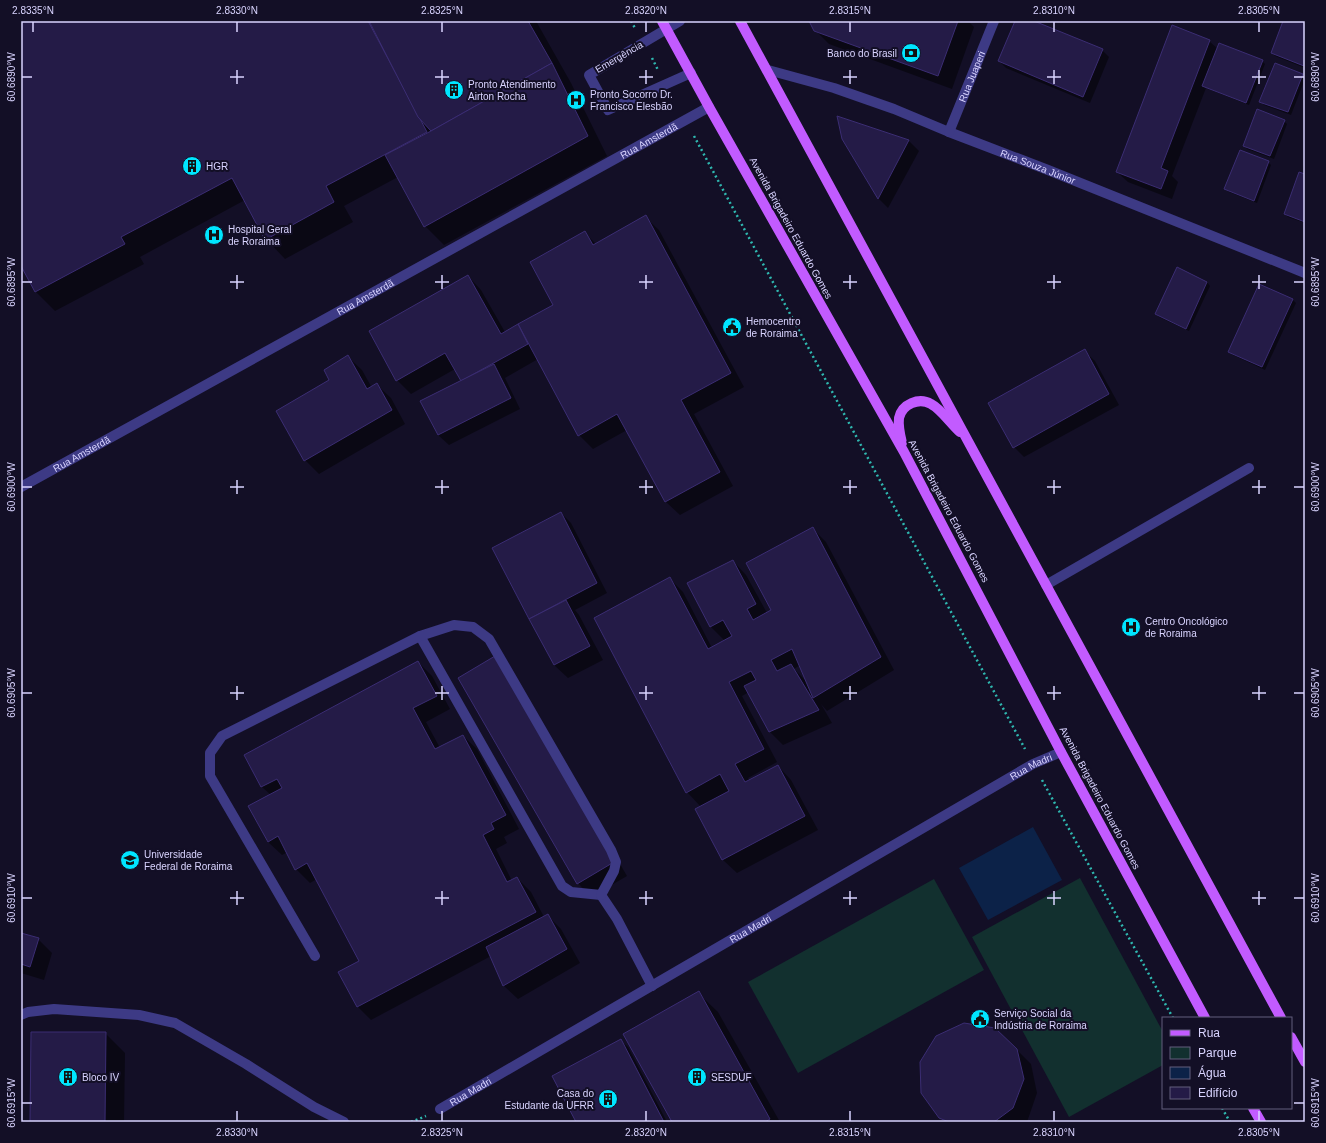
<svg xmlns="http://www.w3.org/2000/svg" width="1326" height="1143" font-family="Arial,sans-serif">
  <style>
    .green { fill: #12302f }
    .water { fill: #0c2248 }
    .shadow { fill: #0007; fill-rule: evenodd }
    .building { fill: #241b47; stroke: #3b2d73 }
    .lines { fill: none; stroke-linecap: round; stroke-linejoin: round }
    .path { stroke: #2fb8b0; stroke-width: 2.5; stroke-dasharray: 2 3; stroke-linecap: butt }
    .minor { stroke: #3d3a85; stroke-width: 10 }
    .major { stroke: #c25bff; stroke-width: 10 }
    .ticks { fill: none; stroke: #d9d4ff; stroke-width: 1.5 }
    .labels { text-anchor: middle; dominant-baseline: central; stroke-width: 4; stroke-linejoin: round; paint-order: stroke }
    .poi-label { font-size: 10px; fill: #d9d4ff; stroke: #130f26; text-anchor: start }
    .street-label { font-size: 10px; fill: #d9d4ff; stroke: #130f26 }
    .neatline { fill: none; stroke: #d9d4ff; stroke-width: 1.5 }
    .ticks-label { font-size: 10px; text-anchor: middle; fill: #d9d4ff }
  </style>
  <rect width="100%" height="100%" fill="#130f26"/>
  <g class="green">
    <path d="M 1080,878 L 1163,1032 L 1163,1065 L 1069,1117 L 972,937 Z"/>
    <path d="M 934,879 L 984,970 L 798,1073 L 748,982 Z"/>
  </g>
  <path class="water" d="M 1033,827 L 1062,880 L 988,920 L 959,868 Z"/>
  <g class="shadow">
    <path d="M 21,21 L 536,21 L 571,83 L 607,156 L 444,245 L 425,226 L 398,177 L 344,206 L 353,222 L 285,259 L 266,239 L 245,200 L 140,257 L 144,264 L 55,311 L 36,292 L 21,264 Z"/>
    <path d="M 810,21 L 968,21 L 974,27 L 952,89 L 829,44 L 815,30 Z"/>
    <path d="M 1016,21 L 1032,21 L 1102,50 L 1109,57 L 1090,103 L 1006,68 L 999,61 Z"/>
    <path d="M 1284,21 L 1305,21 L 1305,68 L 1275,56 L 1272,53 Z"/>
    <path d="M 1209,41 L 1218,49 L 1262,61 L 1265,64 L 1249,105 L 1206,88 L 1172,176 L 1178,182 L 1172,199 L 1128,182 L 1117,172 Z"/>
    <path d="M 1302,75 L 1305,79 L 1291,115 L 1264,105 L 1261,101 Z"/>
    <path d="M 839,117 L 909,141 L 919,151 L 888,208 L 878,198 L 843,138 Z"/>
    <path d="M 1284,121 L 1287,124 L 1274,159 L 1247,149 L 1244,145 Z"/>
    <path d="M 1305,161 L 1305,170 L 1303,168 Z"/>
    <path d="M 1268,162 L 1271,165 L 1257,203 L 1229,192 L 1225,189 Z"/>
    <path d="M 1305,176 L 1305,223 L 1288,217 L 1285,214 Z"/>
    <path d="M 645,217 L 659,230 L 744,387 L 694,414 L 733,486 L 680,515 L 666,502 L 627,430 L 593,449 L 579,435 L 538,359 L 505,378 L 520,409 L 449,445 L 438,435 L 462,381 L 455,369 L 411,394 L 397,380 L 468,276 L 481,290 L 505,332 L 555,305 L 585,233 L 596,244 Z"/>
    <path d="M 1207,282 L 1210,286 L 1189,331 L 1159,317 L 1156,314 Z"/>
    <path d="M 1260,285 L 1293,300 L 1296,303 L 1265,370 L 1233,355 L 1230,352 Z"/>
    <path d="M 1084,351 L 1095,361 L 1119,405 L 1024,457 L 1014,447 Z"/>
    <path d="M 348,357 L 362,370 L 372,388 L 377,385 L 391,398 L 405,424 L 319,474 L 305,460 L 331,380 Z"/>
    <path d="M 561,513 L 571,523 L 607,593 L 575,610 L 579,615 L 603,660 L 568,678 L 554,665 L 494,548 Z"/>
    <path d="M 812,528 L 826,542 L 894,670 L 827,711 L 821,704 L 832,723 L 783,745 L 770,732 L 749,692 L 742,696 L 777,762 L 748,778 L 750,781 L 778,766 L 791,780 L 818,830 L 737,873 L 723,860 L 697,809 L 701,807 L 687,792 L 669,578 L 683,592 L 712,648 L 725,641 L 710,626 L 733,561 L 746,575 L 767,613 L 772,610 ZM 800,665 L 807,682 L 794,669 Z"/>
    <path d="M 418,662 L 432,676 L 450,709 L 426,722 L 440,748 L 463,736 L 477,749 L 519,829 L 504,837 L 507,843 L 496,849 L 512,881 L 517,878 L 531,892 L 544,917 L 548,916 L 561,929 L 580,963 L 518,999 L 504,986 L 491,956 L 371,1020 L 358,1007 L 361,962 L 317,879 L 310,883 L 296,869 L 288,852 L 282,855 L 268,842 L 271,795 L 262,787 L 245,755 Z"/>
    <path d="M 508,671 L 627,876 L 591,897 L 578,883 Z"/>
    <path d="M 21,934 L 38,939 L 52,953 L 44,980 L 21,973 Z"/>
    <path d="M 698,993 L 718,1012 L 780,1122 L 673,1122 Z"/>
    <path d="M 105,1033 L 125,1053 L 124,1122 L 31,1122 Z"/>
    <path d="M 621,1041 L 628,1047 L 667,1122 L 577,1122 Z"/>
    <path d="M 1017,1050 L 1031,1064 L 1037,1093 L 1027,1122 L 944,1122 L 940,1118 Z"/>
  </g>
  <g class="building">
    <path d="M 21,21 L 368,21 L 427,132 L 326,186 L 334,202 L 265,240 L 232,178 L 121,237 L 125,244 L 35,292 L 21,266 Z"/>
    <path d="M 369,21 L 528,21 L 552,63 L 431,131 L 418,117 Z"/>
    <path d="M 809,21 L 958,21 L 938,76 L 814,31 Z"/>
    <path d="M 1015,21 L 1034,21 L 1103,49 L 1083,97 L 998,61 Z"/>
    <path d="M 1283,21 L 1305,21 L 1305,62 L 1304,66 L 1271,53 Z"/>
    <path d="M 1172,25 L 1210,40 L 1161,168 L 1168,171 L 1161,189 L 1116,172 Z"/>
    <path d="M 1219,43 L 1263,60 L 1246,103 L 1202,86 Z"/>
    <path d="M 552,63 L 588,136 L 424,227 L 385,155 L 431,131 Z"/>
    <path d="M 1275,63 L 1303,74 L 1288,112 L 1259,102 Z"/>
    <path d="M 1257,109 L 1285,120 L 1270,156 L 1243,146 Z"/>
    <path d="M 837,116 L 909,140 L 878,199 L 842,139 Z"/>
    <path d="M 1240,150 L 1269,161 L 1254,201 L 1224,189 Z"/>
    <path d="M 1299,172 L 1305,174 L 1305,222 L 1284,214 Z"/>
    <path d="M 646,215 L 731,373 L 681,400 L 720,472 L 665,502 L 617,414 L 578,436 L 518,324 L 553,305 L 530,262 L 585,231 L 593,245 Z"/>
    <path d="M 1177,267 L 1207,282 L 1186,329 L 1155,314 Z"/>
    <path d="M 468,275 L 501,334 L 518,324 L 528,344 L 461,381 L 445,353 L 396,381 L 369,331 Z"/>
    <path d="M 1259,284 L 1293,299 L 1262,367 L 1228,352 Z"/>
    <path d="M 1085,349 L 1109,394 L 1013,448 L 988,403 Z"/>
    <path d="M 348,355 L 367,389 L 377,383 L 392,410 L 304,461 L 276,411 L 329,380 L 324,370 Z"/>
    <path d="M 494,364 L 511,398 L 438,435 L 420,401 Z"/>
    <path d="M 561,512 L 597,583 L 529,619 L 492,548 Z"/>
    <path d="M 813,527 L 881,657 L 813,698 L 792,649 L 771,660 L 777,671 L 791,664 L 819,710 L 769,732 L 744,686 L 756,680 L 751,671 L 729,682 L 764,749 L 735,764 L 745,782 L 778,765 L 805,816 L 722,860 L 695,809 L 729,791 L 720,774 L 686,793 L 594,618 L 670,577 L 708,649 L 732,636 L 723,620 L 710,627 L 687,583 L 733,560 L 756,604 L 747,609 L 753,620 L 771,610 L 746,563 Z"/>
    <path d="M 566,600 L 590,646 L 554,665 L 529,619 Z"/>
    <path d="M 495,656 L 614,862 L 577,884 L 458,678 Z"/>
    <path d="M 418,661 L 437,696 L 413,708 L 435,749 L 463,735 L 506,815 L 491,823 L 494,829 L 483,835 L 507,882 L 517,877 L 536,912 L 357,1007 L 338,972 L 359,961 L 307,863 L 295,870 L 278,836 L 268,842 L 248,806 L 282,788 L 277,779 L 261,787 L 244,755 Z"/>
    <path d="M 548,914 L 567,949 L 503,986 L 486,947 Z"/>
    <path d="M 21,933 L 39,938 L 30,967 L 21,964 Z"/>
    <path d="M 699,991 L 770,1119 L 765,1122 L 672,1122 L 623,1034 Z"/>
    <path d="M 964,1023 L 995,1028 L 1017,1049 L 1024,1079 L 1013,1108 L 994,1122 L 949,1122 L 939,1118 L 921,1093 L 920,1062 L 936,1036 Z"/>
    <path d="M 31,1032 L 106,1032 L 105,1122 L 30,1122 Z"/>
    <path d="M 621,1039 L 664,1122 L 576,1122 L 552,1076 Z"/>
  </g>
  <g class="lines">
    <g class="path">
      <path d="M 631,21 L 635,28"/>
      <path d="M 652,58 L 658,70"/>
      <path d="M 694,136 L 1025,749"/>
      <path d="M 1042,780 L 1173,1018"/>
      <path d="M 1222,1108 L 1230,1122"/>
      <path d="M 411,1122 L 426,1116"/>
    </g>
    <g class="minor">
      <path d="M 680,21 L 589,75 L 608,110 L 691,73"/>
      <path id="s1" d="M 768,70 L 834,88 L 894,109 L 949,132 L 1048,170 L 1305,273"/>
      <path id="s2" d="M 949,132 L 994,21"/>
      <path id="s3" d="M 21,487 L 709,107"/>
      <path d="M 1046,585 L 1249,468"/>
      <path d="M 420,636 L 562,886 L 571,892 L 601,895"/>
      <path d="M 601,895 L 617,919 L 652,986"/>
      <path d="M 315,956 L 210,776 L 210,753 L 222,736 L 420,636 L 454,625 L 473,627 L 489,639 L 611,850 L 616,862 L 614,871 L 601,895"/>
      <path d="M 21,1015 L 28,1012 L 54,1009 L 139,1015 L 175,1023 L 246,1064 L 314,1107 L 344,1122"/>
      <path id="s4" d="M 440,1109 L 1033,764 L 1061,752"/>
    </g>
    <g class="major">
      <path d="M 662,21 L 709,107 L 904,452 L 1061,752 L 1205,1018"/>
      <path d="M 740,21 L 1281,1018"/>
      <path d="M 902,443 C 900,435 898,426 899,418 C 902,404 919,397 931,404 C 941,409 951,424 960,432"/>
      <path d="M 1291,1037 L 1305,1062"/>
      <path d="M 1253,1108 L 1261,1122"/>
    </g>
  </g>
  <path class="ticks" d="M 33,22 L 33,32M 237,22 L 237,32M 442,22 L 442,32M 646,22 L 646,32M 850,22 L 850,32M 1054,22 L 1054,32M 1259,22 L 1259,32M 237,70 L 237,84M 442,70 L 442,84M 646,70 L 646,84M 850,70 L 850,84M 1054,70 L 1054,84M 1259,70 L 1259,84M 22,77 L 32,77M 230,77 L 244,77M 435,77 L 449,77M 639,77 L 653,77M 843,77 L 857,77M 1047,77 L 1061,77M 1252,77 L 1266,77M 1294,77 L 1304,77M 237,275 L 237,289M 442,275 L 442,289M 646,275 L 646,289M 850,275 L 850,289M 1054,275 L 1054,289M 1259,275 L 1259,289M 22,282 L 32,282M 230,282 L 244,282M 435,282 L 449,282M 639,282 L 653,282M 843,282 L 857,282M 1047,282 L 1061,282M 1252,282 L 1266,282M 1294,282 L 1304,282M 237,480 L 237,494M 442,480 L 442,494M 646,480 L 646,494M 850,480 L 850,494M 1054,480 L 1054,494M 1259,480 L 1259,494M 22,487 L 32,487M 230,487 L 244,487M 435,487 L 449,487M 639,487 L 653,487M 843,487 L 857,487M 1047,487 L 1061,487M 1252,487 L 1266,487M 1294,487 L 1304,487M 237,686 L 237,700M 442,686 L 442,700M 646,686 L 646,700M 850,686 L 850,700M 1054,686 L 1054,700M 1259,686 L 1259,700M 22,693 L 32,693M 230,693 L 244,693M 435,693 L 449,693M 639,693 L 653,693M 843,693 L 857,693M 1047,693 L 1061,693M 1252,693 L 1266,693M 1294,693 L 1304,693M 237,891 L 237,905M 442,891 L 442,905M 646,891 L 646,905M 850,891 L 850,905M 1054,891 L 1054,905M 1259,891 L 1259,905M 22,898 L 32,898M 230,898 L 244,898M 435,898 L 449,898M 639,898 L 653,898M 843,898 L 857,898M 1047,898 L 1061,898M 1252,898 L 1266,898M 1294,898 L 1304,898M 22,1103 L 32,1103M 1294,1103 L 1304,1103M 237,1111 L 237,1121M 442,1111 L 442,1121M 646,1111 L 646,1121M 850,1111 L 850,1121M 1054,1111 L 1054,1121M 1259,1111 L 1259,1121"/>
  <defs>
    <symbol id="bank-disc" viewBox="-11 -11 22 22"><circle r="9.5" fill="#00e5ff" stroke="#130f26"/><path d="M-6-4H6V4H-6ZM0-2.3a2.3 2.3 0 1 0 0 4.6a2.3 2.3 0 1 0 0-4.6Z" fill="#111"/></symbol>
    <symbol id="building-disc" viewBox="-11 -11 22 22"><circle r="9.5" fill="#00e5ff" stroke="#130f26"/><path d="M-4-6H4V6H1V3H-1V6H-4ZM-2.5-4.3h1.7v1.8h-1.7ZM.8-4.3h1.7v1.8H.8ZM-2.5-1h1.7V.8h-1.7ZM.8-1h1.7V.8H.8Z" fill="#111"/></symbol>
    <symbol id="hospital-disc" viewBox="-11 -11 22 22"><circle r="9.5" fill="#00e5ff" stroke="#130f26"/><path d="M-5-5h3v3.5h4V-5h3V5h-3V1.5h-4V5h-3Z" fill="#111"/></symbol>
    <symbol id="civic-disc" viewBox="-11 -11 22 22"><circle r="9.5" fill="#00e5ff" stroke="#130f26"/><path d="M-.6-6.5H3V-4.5H.6V-3L4-1V1h2V6H-6V1h2V-1L-.6-3ZM-1.2 2.5V6h2.4V2.5Z" fill="#111"/></symbol>
    <symbol id="university-disc" viewBox="-11 -11 22 22"><circle r="9.5" fill="#00e5ff" stroke="#130f26"/><path d="M0-5L7-2L0 1L-7-2ZM-4 1L0 2.5L4 1V4Q0 6-4 4Z" fill="#111"/></symbol>
  </defs>
  <g fill-rule="evenodd">
    <use href="#bank-disc" x="900" y="42" width="22" height="22"/>
    <use href="#building-disc" x="443" y="79" width="22" height="22"/>
    <use href="#hospital-disc" x="565" y="89" width="22" height="22"/>
    <use href="#building-disc" x="181" y="155" width="22" height="22"/>
    <use href="#hospital-disc" x="203" y="224" width="22" height="22"/>
    <use href="#civic-disc" x="721" y="316" width="22" height="22"/>
    <use href="#hospital-disc" x="1120" y="616" width="22" height="22"/>
    <use href="#university-disc" x="119" y="849" width="22" height="22"/>
    <use href="#civic-disc" x="969" y="1008" width="22" height="22"/>
    <use href="#building-disc" x="57" y="1066" width="22" height="22"/>
    <use href="#building-disc" x="686" y="1066" width="22" height="22"/>
    <use href="#building-disc" x="597" y="1088" width="22" height="22"/>
  </g>
  <g class="labels">
    <g class="poi-label">
      <text x="897" y="53" text-anchor="end">Banco do Brasil</text>
      <text x="468" y="84">Pronto Atendimento<tspan x="468" dy="12">Airton Rocha</tspan></text>
      <text x="590" y="94">Pronto Socorro Dr.<tspan x="590" dy="12">Francisco Elesbão</tspan></text>
      <text x="206" y="166">HGR</text>
      <text x="228" y="229">Hospital Geral<tspan x="228" dy="12">de Roraima</tspan></text>
      <text x="746" y="321">Hemocentro<tspan x="746" dy="12">de Roraima</tspan></text>
      <text x="1145" y="621">Centro Oncológico<tspan x="1145" dy="12">de Roraima</tspan></text>
      <text x="144" y="854">Universidade<tspan x="144" dy="12">Federal de Roraima</tspan></text>
      <text x="994" y="1013">Serviço Social da<tspan x="994" dy="12">Indústria de Roraima</tspan></text>
      <text x="82" y="1077">Bloco IV</text>
      <text x="711" y="1077">SESDUF</text>
      <text x="594" y="1093" text-anchor="end">Casa do<tspan x="594" dy="12">Estudante da UFRR</tspan></text>
    </g>
    <g class="street-label">
      <text transform="translate(619 57) rotate(-30)">Emergência</text>
      <text stroke="none"><textPath href="#s2" startOffset="60">Rua Juaperi</textPath></text>
      <text stroke="none"><textPath href="#s3" startOffset="717">Rua Amsterdã</textPath></text>
      <text stroke="none"><textPath href="#s1" startOffset="287">Rua Souza Júnior</textPath></text>
      <text transform="translate(791 228) rotate(61)">Avenida Brigadeiro Eduardo Gomes</text>
      <text stroke="none"><textPath href="#s3" startOffset="393">Rua Amsterdã</textPath></text>
      <text stroke="none"><textPath href="#s3" startOffset="69">Rua Amsterdã</textPath></text>
      <text transform="translate(949 511) rotate(62)">Avenida Brigadeiro Eduardo Gomes</text>
      <text stroke="none"><textPath href="#s4" startOffset="683">Rua Madri</textPath></text>
      <text transform="translate(1100 798) rotate(62)">Avenida Brigadeiro Eduardo Gomes</text>
      <text stroke="none"><textPath href="#s4" startOffset="359">Rua Madri</textPath></text>
      <text stroke="none"><textPath href="#s4" startOffset="35">Rua Madri</textPath></text>
    </g>
  </g>
  <rect width="1326" height="1143" fill="none" stroke="#130f26" stroke-width="44"/>
  <rect x="1162" y="1017" width="130" height="92" fill="#130f26" stroke="#625e7d"/>
  <rect x="1170" y="1030" width="20" height="6" fill="#c25bff" stroke="#625e7d"/>
  <text x="1198" y="1037" font-size="12" fill="#d9d4ff">Rua</text>
  <rect x="1170" y="1047" width="20" height="12" fill="#12302f" stroke="#625e7d"/>
  <text x="1198" y="1057" font-size="12" fill="#d9d4ff">Parque</text>
  <rect x="1170" y="1067" width="20" height="12" fill="#0c2248" stroke="#625e7d"/>
  <text x="1198" y="1077" font-size="12" fill="#d9d4ff">Água</text>
  <rect x="1170" y="1087" width="20" height="12" fill="#241b47" stroke="#625e7d"/>
  <text x="1198" y="1097" font-size="12" fill="#d9d4ff">Edifício</text>
  <rect x="22" y="22" width="1282" height="1099" class="neatline"/>
  <g class="ticks-label">
    <text x="33" y="14">2.8335°N</text>
    <text x="237" y="14">2.8330°N</text>
    <text x="442" y="14">2.8325°N</text>
    <text x="646" y="14">2.8320°N</text>
    <text x="850" y="14">2.8315°N</text>
    <text x="1054" y="14">2.8310°N</text>
    <text x="1259" y="14">2.8305°N</text>
    <text transform="translate(1315 77) rotate(-90)" y="4">60.6890°W</text>
    <text transform="translate(11 77) rotate(-90)" y="4">60.6890°W</text>
    <text transform="translate(1315 282) rotate(-90)" y="4">60.6895°W</text>
    <text transform="translate(11 282) rotate(-90)" y="4">60.6895°W</text>
    <text transform="translate(1315 487) rotate(-90)" y="4">60.6900°W</text>
    <text transform="translate(11 487) rotate(-90)" y="4">60.6900°W</text>
    <text transform="translate(1315 693) rotate(-90)" y="4">60.6905°W</text>
    <text transform="translate(11 693) rotate(-90)" y="4">60.6905°W</text>
    <text transform="translate(1315 898) rotate(-90)" y="4">60.6910°W</text>
    <text transform="translate(11 898) rotate(-90)" y="4">60.6910°W</text>
    <text transform="translate(1315 1103) rotate(-90)" y="4">60.6915°W</text>
    <text transform="translate(11 1103) rotate(-90)" y="4">60.6915°W</text>
    <text x="237" y="1136">2.8330°N</text>
    <text x="442" y="1136">2.8325°N</text>
    <text x="646" y="1136">2.8320°N</text>
    <text x="850" y="1136">2.8315°N</text>
    <text x="1054" y="1136">2.8310°N</text>
    <text x="1259" y="1136">2.8305°N</text>
  </g>
</svg>
